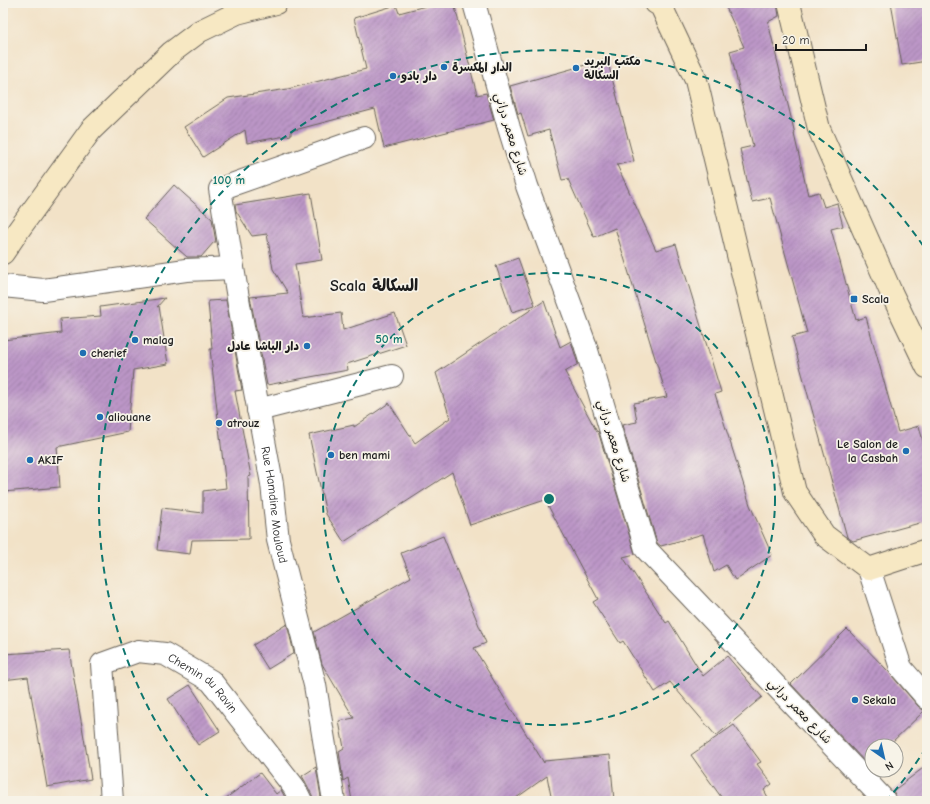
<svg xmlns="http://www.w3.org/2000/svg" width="930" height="804" font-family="'Comic Neue','Playpen Sans Arabic',sans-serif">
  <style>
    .building { fill: url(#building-hatch) }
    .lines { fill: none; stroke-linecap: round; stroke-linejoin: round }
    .pedestrian-casing { stroke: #676158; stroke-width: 24 }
    .minor-casing { stroke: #676158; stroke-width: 24 }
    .secondary-casing { stroke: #676158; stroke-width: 24 }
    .pedestrian { stroke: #fff; stroke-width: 22 }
    .minor { stroke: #fff; stroke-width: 22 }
    .secondary { stroke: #f7e8c3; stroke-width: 22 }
    .ring { fill: none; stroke: #0f766e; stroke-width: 2; stroke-dasharray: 7 5 }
    .poi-dot { fill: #1f6fb2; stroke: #f7f3e8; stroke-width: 1.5 }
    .labels { text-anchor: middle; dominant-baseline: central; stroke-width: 3.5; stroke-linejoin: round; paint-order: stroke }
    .poi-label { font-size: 12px; font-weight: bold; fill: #1c1c1c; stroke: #f7f3e8; text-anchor: start }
    .street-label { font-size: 12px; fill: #1c1c1c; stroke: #f7f3e8 }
    .district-label { font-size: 16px; font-weight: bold; fill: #1c1c1c; stroke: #f7f3e8 }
    .centre { fill: #0f766e; stroke: #f7f3e8; stroke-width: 2 }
    .ring-label { font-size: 12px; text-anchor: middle; font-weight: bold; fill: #0f766e; stroke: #f7f3e8; stroke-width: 3.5; stroke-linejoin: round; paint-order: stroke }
  </style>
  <defs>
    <pattern id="building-hatch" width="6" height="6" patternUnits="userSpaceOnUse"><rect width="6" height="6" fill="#bc96c7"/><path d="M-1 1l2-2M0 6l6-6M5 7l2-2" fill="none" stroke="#987aa1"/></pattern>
  </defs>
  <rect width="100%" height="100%" fill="#f7f3e8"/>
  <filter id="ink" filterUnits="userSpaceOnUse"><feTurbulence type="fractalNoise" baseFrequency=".025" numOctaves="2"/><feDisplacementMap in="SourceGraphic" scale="8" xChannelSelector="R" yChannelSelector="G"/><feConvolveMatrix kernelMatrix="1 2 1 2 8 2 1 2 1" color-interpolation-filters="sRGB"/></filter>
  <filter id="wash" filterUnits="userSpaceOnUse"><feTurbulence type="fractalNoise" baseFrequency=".012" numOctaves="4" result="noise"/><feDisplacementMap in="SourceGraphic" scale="16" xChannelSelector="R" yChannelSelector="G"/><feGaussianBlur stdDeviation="0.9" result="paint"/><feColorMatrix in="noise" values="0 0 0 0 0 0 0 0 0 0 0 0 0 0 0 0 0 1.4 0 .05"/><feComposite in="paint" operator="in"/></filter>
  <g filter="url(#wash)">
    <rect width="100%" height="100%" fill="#f2e2c7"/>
    <g id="blocks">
      <g class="building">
        <path d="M 437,3 L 454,3 L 477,95 L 486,93 L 494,120 L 384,148 L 375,109 L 291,131 L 291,135 L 247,143 L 245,130 L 203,157 L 184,127 L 228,98 L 288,89 L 366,69 L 354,18 L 396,5 L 399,13 Z"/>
        <path d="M 724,3 L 777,3 L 779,16 L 768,22 L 795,134 L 794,134 L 808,195 L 819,192 L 824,207 L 837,203 L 843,226 L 831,229 L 856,320 L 866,317 L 898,432 L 919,426 L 927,456 L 927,521 L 853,541 L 847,537 L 792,337 L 807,333 L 770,198 L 752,202 L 740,149 L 753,146 L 730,51 L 744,47 Z"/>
        <path d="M 891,3 L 927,3 L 927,61 L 902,65 Z"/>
        <path d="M 607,59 L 634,161 L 617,165 L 656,250 L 676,244 L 721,392 L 715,394 L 750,505 L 772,555 L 735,580 L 726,565 L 714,572 L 703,534 L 661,546 L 657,543 L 622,425 L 637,422 L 634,403 L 667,397 L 615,228 L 594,237 L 568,179 L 562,180 L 549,130 L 528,136 L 521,113 L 518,114 L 510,86 Z"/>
        <path d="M 174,185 L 212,219 L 216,242 L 214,242 L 201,257 L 187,257 L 144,219 Z"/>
        <path d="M 311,193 L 322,260 L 295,264 L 303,318 L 341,313 L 343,330 L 395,313 L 406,345 L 347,364 L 348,370 L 267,385 L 250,297 L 288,293 L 273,269 L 267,234 L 252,236 L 236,211 L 235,205 Z"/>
        <path d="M 518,258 L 535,305 L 512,312 L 496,266 Z"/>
        <path d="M 165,298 L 157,307 L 159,306 L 168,364 L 133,370 L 128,432 L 57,447 L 60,487 L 3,492 L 3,340 L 61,333 L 60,319 L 101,316 L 100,307 Z"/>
        <path d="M 226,300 L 242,390 L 235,391 L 251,476 L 248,477 L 249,539 L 192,540 L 190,554 L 157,550 L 162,508 L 203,513 L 203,491 L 226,488 L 210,349 L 212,349 L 208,301 Z"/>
        <path d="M 544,301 L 560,347 L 571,341 L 573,348 L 578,364 L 565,372 L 597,432 L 598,431 L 635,554 L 623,557 L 666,623 L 669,621 L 703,676 L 727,656 L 762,697 L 716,736 L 670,682 L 655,692 L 623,641 L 620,643 L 593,602 L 598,599 L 545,500 L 470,525 L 452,472 L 344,542 L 326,514 L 309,435 L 354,425 L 354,427 L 389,403 L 415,443 L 450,418 L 436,373 Z"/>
        <path d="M 443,536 L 486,643 L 474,648 L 520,724 L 544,763 L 544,761 L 610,755 L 614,801 L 552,801 L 547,776 L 512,801 L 352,801 L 348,778 L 343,781 L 339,751 L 344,748 L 339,721 L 354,718 L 322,664 L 314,632 L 411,577 L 401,553 Z"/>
        <path d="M 287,624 L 294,653 L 268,669 L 253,645 Z"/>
        <path d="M 847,629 L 889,672 L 892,676 L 918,706 L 923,710 L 925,710 L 888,746 L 872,746 L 872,761 L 868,765 L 791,684 Z"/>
        <path d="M 69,650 L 91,779 L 47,787 L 28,677 L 3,680 L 3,654 Z"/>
        <path d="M 190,685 L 220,731 L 198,745 L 168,699 Z"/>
        <path d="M 734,725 L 761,762 L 757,764 L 772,784 L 764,790 L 770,801 L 724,801 L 691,755 Z"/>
        <path d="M 927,765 L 927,801 L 897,801 L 897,798 L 893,791 Z"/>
        <path d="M 316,767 L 321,797 L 313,801 L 312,795 L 305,781 L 302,776 Z"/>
        <path d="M 260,773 L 276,794 L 281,790 L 287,801 L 222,801 Z"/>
      </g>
    </g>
  </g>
  <g filter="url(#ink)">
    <use href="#blocks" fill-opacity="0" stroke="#676158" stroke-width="1"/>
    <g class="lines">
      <defs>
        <g id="pedestrian">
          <path d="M 233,268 L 220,189 L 364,138"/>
          <path d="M 258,410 L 392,376"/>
        </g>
        <g id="minor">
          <path d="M 474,3 L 509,128 L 527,186 L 585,344 L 646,549 L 885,801"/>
          <path id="s1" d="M 3,286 L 43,290 L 87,284 L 186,270 L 233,268 L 240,310 L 272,484 L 278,540 L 315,685 L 334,801"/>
          <path d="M 869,569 L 901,668 L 927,698"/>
          <path id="s2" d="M 112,801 L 102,664 L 138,651 L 165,654 L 211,681 L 294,787 L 301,801"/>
        </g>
        <g id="secondary">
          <path d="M 656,3 L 661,6 L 696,80 L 795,492 L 824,535 L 869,569 L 927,550"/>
          <path d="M 789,3 L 819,129 L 890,290 L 927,367"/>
          <path d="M 3,253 L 20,228 L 91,130 L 172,52 L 200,31 L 237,13 L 276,3"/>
        </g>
      </defs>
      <use href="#pedestrian" class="pedestrian-casing"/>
      <use href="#minor" class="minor-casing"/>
      <use href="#secondary" class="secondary-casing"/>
      <use href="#pedestrian" class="pedestrian"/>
      <use href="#minor" class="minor"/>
      <use href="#secondary" class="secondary"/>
    </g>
  </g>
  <g class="ring">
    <circle cx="549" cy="499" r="226"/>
    <path d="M926 748A452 452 0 0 1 888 799M210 799A452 452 0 1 1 926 250"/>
  </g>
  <g class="poi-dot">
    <circle cx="444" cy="67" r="4"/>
    <circle cx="576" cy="68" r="4"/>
    <circle cx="393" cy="76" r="4"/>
    <rect x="850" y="295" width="8" height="8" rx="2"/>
    <circle cx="135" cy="340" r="4"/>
    <circle cx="307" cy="346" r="4"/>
    <circle cx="83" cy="353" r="4"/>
    <circle cx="100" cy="417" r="4"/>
    <circle cx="219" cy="423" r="4"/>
    <circle cx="906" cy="451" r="4"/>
    <circle cx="331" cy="455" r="4"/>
    <circle cx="30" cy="460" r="4"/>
    <circle cx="855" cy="700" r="4"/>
  </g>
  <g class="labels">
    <g class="poi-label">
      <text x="584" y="61">مكتب البريد<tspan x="584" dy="14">السكالة</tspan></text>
      <text x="452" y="67">الدار المكسرة</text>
      <text x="401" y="76">دار بادو</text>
      <text x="862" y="299">Scala</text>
      <text x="143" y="340">malag</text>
      <text x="299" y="346" text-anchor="end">دار الباشا عادل</text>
      <text x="91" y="353">cherief</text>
      <text x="108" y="417">aliouane</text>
      <text x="227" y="423">atrouz</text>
      <text x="898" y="444" text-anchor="end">Le Salon de<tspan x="898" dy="14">la Casbah</tspan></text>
      <text x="339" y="455">ben mami</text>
      <text x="38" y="460">AKIF</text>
      <text x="863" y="700">Sekala</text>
    </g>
    <g class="street-label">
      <text transform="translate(511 134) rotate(73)">شارع معمر دراني</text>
      <text transform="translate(614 441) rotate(73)">شارع معمر دراني</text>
      <text stroke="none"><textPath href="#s1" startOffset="472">Rue Hamdine Mouloud</textPath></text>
      <text stroke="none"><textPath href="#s2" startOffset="251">Chemin du Ravin</textPath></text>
      <text transform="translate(800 711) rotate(46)">شارع معمر دراني</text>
    </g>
    <g class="district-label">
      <text x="374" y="286">Scala السكالة</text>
    </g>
  </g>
  <circle cx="549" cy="499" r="6" class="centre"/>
  <g class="ring-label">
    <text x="229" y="184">100 m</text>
    <text x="389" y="343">50 m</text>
  </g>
  <rect width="930" height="804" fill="none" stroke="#f7f3e8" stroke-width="16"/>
  <g transform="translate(884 758) rotate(146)"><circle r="19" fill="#f7f3e8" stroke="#9f9d96"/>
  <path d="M0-3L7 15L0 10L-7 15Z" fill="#1f6fb2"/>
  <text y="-6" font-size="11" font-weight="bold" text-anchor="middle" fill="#1c1c1c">N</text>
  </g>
  <path d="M776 44v6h90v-6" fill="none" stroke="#1c1c1c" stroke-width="2"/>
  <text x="782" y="44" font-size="12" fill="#1c1c1c" stroke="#f7f3e8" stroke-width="3" paint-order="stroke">20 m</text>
</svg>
